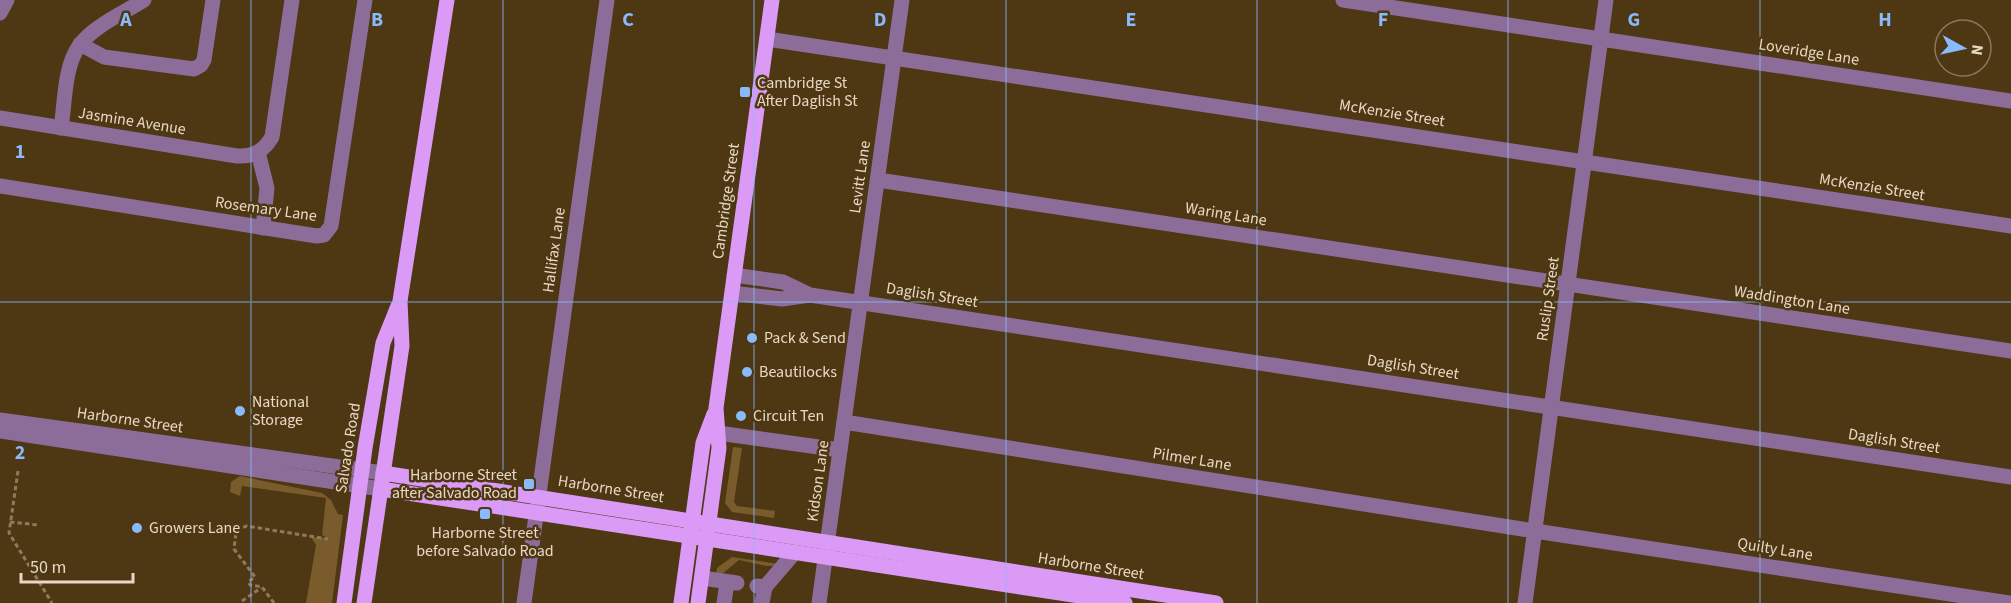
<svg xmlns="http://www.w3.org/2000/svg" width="2011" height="603" font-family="'Source Sans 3',sans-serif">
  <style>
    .green { fill: #7a5b2b }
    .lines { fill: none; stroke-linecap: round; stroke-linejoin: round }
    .path { stroke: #8d7a5d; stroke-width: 3; stroke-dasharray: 4.5 3; stroke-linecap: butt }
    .minor { stroke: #8c6d99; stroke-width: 15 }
    .major { stroke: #db9af6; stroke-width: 15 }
    .grid { fill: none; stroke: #88bafc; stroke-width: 1.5; stroke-opacity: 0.55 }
    .poi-dot { fill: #88bafc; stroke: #4e3713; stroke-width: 2 }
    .labels { text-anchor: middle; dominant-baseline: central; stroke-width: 5; stroke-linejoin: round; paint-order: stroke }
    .street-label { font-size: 16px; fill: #e6d8c5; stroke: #4e3713 }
    .poi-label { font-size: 16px; fill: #e6d8c5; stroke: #4e3713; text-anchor: start }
    .grid-label { font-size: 20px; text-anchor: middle; font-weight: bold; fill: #88bafc; stroke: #4e3713; stroke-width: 5; stroke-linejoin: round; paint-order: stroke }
  </style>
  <rect width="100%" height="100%" fill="#4e3713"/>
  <g class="green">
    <path d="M 733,447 L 742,448 L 734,502 L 737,506 L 775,511 L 774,518 L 732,512 L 725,503 Z"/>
    <path d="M 240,476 L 322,493 L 331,500 L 338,514 L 343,515 L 332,603 L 306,603 L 316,545 L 311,537 L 328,538 L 322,535 L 326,498 L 242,486 L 240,496 L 230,492 L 231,482 Z"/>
    <path d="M 732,557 L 779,564 L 778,566 L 766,566 L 739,560 L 722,574 L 716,573 L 717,568 Z"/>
  </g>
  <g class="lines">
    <g class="path">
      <path d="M 18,471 L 9,533 L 52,603"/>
      <path d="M 10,522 L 38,525"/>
      <path d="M 242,601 L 261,588"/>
      <path d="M 274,603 L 262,587 L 250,585 L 248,582 L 255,577 L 234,549 L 236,532 L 246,526 L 328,539"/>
    </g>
    <g class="minor">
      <path d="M 1343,0 L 2011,101"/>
      <path d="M 0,13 L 7,0"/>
      <path d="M 767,39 L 2011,226"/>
      <path d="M 80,44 L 104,57 L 194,69 L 201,65 L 204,60 L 213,0"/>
      <path d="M 0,118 L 237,156 C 253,157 264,151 272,137 L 292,0"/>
      <path d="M 61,128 C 65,103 64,67 79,46 C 93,26 124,13 144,0"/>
      <path d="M 258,152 L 267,188 L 263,228"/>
      <path d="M 878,180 L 2011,351"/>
      <path d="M 0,186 L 317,236 L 324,235 L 331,226 L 365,0"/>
      <path d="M 734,275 L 783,282 L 810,295 L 2011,477"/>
      <path d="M 732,293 L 782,299 L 810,295"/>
      <path d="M 0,420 L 383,473"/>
      <path d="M 844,422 L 1535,531 L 2009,603"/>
      <path d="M 0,431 L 381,489"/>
      <path d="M 718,433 L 840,450"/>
      <path d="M 702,578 L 737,583"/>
      <path d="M 757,586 L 765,587 L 795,552"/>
      <path d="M 524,603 L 607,0"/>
      <path d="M 724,603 L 727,582"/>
      <path d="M 762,603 L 765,587"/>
      <path d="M 819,603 L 902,0"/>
      <path d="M 1525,603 L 1606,0"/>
    </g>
    <g class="major">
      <path d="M 383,473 L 1216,603"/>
      <path d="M 381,489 L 1125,603"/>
      <path d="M 344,603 L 365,448 L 383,343 L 398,306"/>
      <path d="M 364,603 L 402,346 L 400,301 L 447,0"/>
      <path d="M 681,603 L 703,443 L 714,414"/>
      <path d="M 698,603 L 719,448 L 716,408 L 772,0"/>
    </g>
  </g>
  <path class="grid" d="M 251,0 L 251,603M 503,0 L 503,603M 754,0 L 754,603M 1006,0 L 1006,603M 1257,0 L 1257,603M 1508,0 L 1508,603M 1760,0 L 1760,603M 0,302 L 2011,302"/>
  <g class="poi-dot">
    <rect x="739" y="86" width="12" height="12" rx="3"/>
    <circle cx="752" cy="338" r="6"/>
    <circle cx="747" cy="372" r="6"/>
    <circle cx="240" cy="411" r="6"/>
    <circle cx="741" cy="416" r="6"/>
    <rect x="523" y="478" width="12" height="12" rx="3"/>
    <rect x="479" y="508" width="12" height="12" rx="3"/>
    <circle cx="137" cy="528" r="6"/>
  </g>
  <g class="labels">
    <g class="street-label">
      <text transform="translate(1809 52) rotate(9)">Loveridge Lane</text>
      <text transform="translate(1392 113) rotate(9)">McKenzie Street</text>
      <text transform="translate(132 121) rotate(9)">Jasmine Avenue</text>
      <text transform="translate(860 177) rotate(-82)">Levitt Lane</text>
      <text transform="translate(1872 187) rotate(9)">McKenzie Street</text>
      <text transform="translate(726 201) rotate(-82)">Cambridge Street</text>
      <text transform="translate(266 209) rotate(8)">Rosemary Lane</text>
      <text transform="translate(1226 214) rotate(9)">Waring Lane</text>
      <text transform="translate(554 250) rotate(-82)">Hallifax Lane</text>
      <text transform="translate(932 295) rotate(9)">Daglish Street</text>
      <text transform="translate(1548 299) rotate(-82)">Ruslip Street</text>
      <text transform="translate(1792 300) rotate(9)">Waddington Lane</text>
      <text transform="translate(1413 367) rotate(9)">Daglish Street</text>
      <text transform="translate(130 420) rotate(8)">Harborne Street</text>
      <text transform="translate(1894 441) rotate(9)">Daglish Street</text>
      <text transform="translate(348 448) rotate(-81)">Salvado Road</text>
      <text transform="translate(1192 459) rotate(9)">Pilmer Lane</text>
      <text transform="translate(818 481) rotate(-82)">Kidson Lane</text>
      <text transform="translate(611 489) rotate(9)">Harborne Street</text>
      <text transform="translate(1775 549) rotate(9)">Quilty Lane</text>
      <text transform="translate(1091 566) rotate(9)">Harborne Street</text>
    </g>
    <g class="poi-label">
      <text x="757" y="83">Cambridge St<tspan x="757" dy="18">After Daglish St</tspan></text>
      <text x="764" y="338">Pack &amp; Send</text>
      <text x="759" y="372">Beautilocks</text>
      <text x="252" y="402">National<tspan x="252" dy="18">Storage</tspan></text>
      <text x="753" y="416">Circuit Ten</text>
      <text x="517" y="475" text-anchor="end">Harborne Street<tspan x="517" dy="18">after Salvado Road</tspan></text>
      <text x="149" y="528">Growers Lane</text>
      <text x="485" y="533" text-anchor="middle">Harborne Street<tspan x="485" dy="18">before Salvado Road</tspan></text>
    </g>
  </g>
  <g class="grid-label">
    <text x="126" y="26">A</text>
    <text x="377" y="26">B</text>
    <text x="628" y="26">C</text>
    <text x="880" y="26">D</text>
    <text x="1131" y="26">E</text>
    <text x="1383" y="26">F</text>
    <text x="1634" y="26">G</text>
    <text x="1885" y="26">H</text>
    <text x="20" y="158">1</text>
    <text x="20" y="459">2</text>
  </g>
  <g transform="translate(1963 48) rotate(98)"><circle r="28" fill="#4e3713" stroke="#8b775a" stroke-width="1.5"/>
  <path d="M0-4.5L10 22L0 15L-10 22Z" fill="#88bafc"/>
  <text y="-9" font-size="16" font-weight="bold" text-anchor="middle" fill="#e6d8c5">N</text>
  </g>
  <path d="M21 573v9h112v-9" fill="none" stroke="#e6d8c5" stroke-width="3"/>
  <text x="30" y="573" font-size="18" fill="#e6d8c5" stroke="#4e3713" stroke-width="4.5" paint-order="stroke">50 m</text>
</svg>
